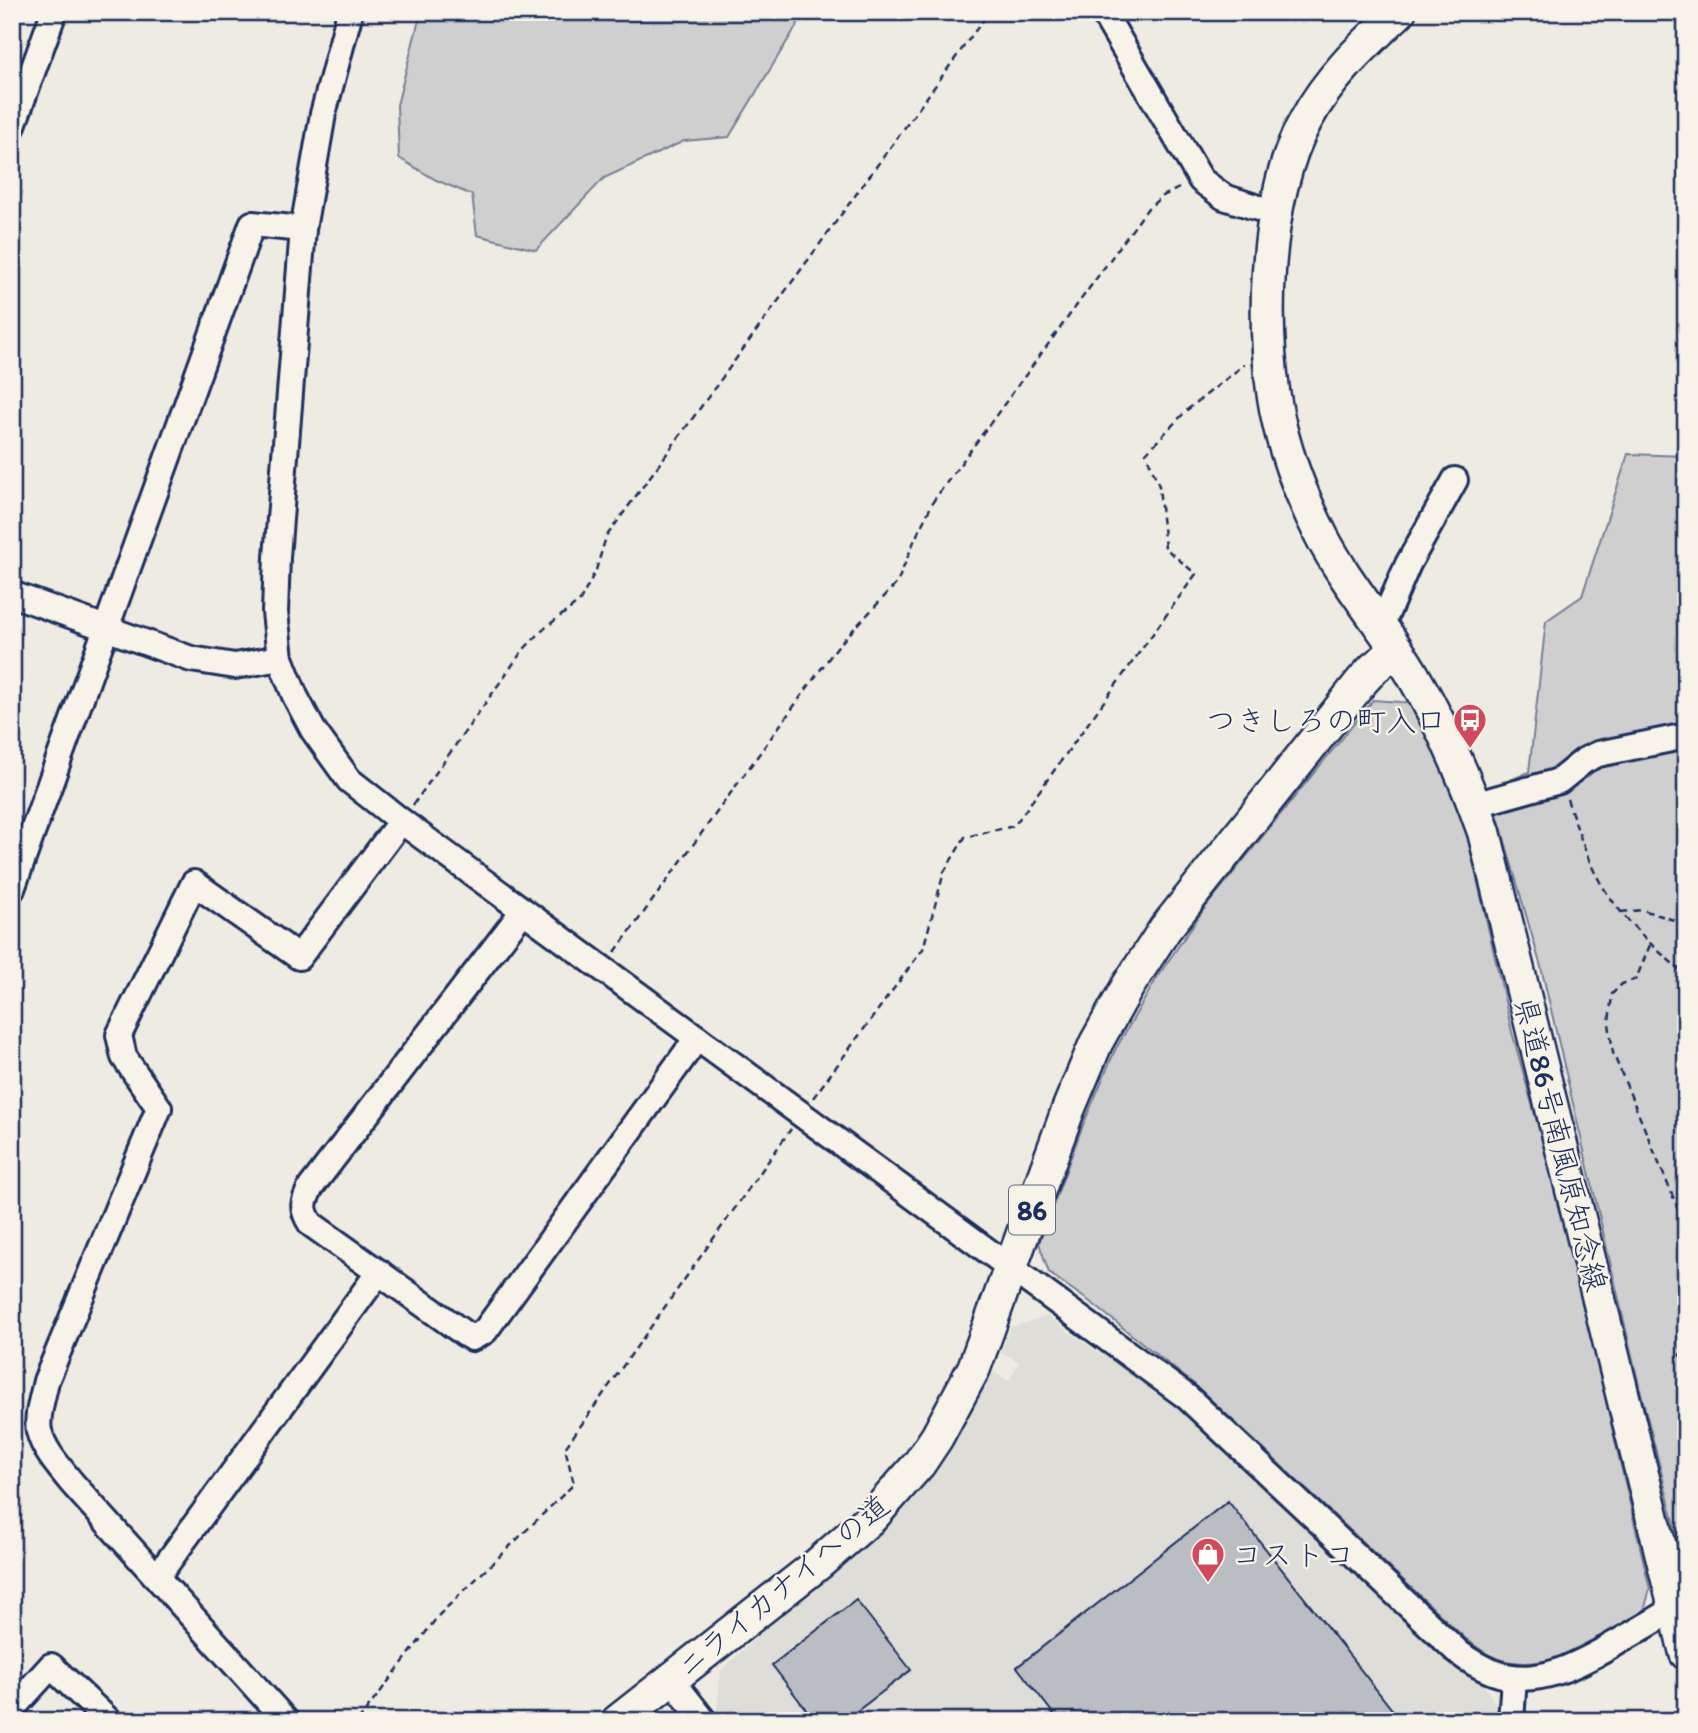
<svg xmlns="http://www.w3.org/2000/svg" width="1698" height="1733" font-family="Itim,'Klee One',sans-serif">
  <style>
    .built { fill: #deddd8 }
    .green { fill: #cfcfcf; stroke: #757f96; stroke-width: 2 }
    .building { fill: #babdc2; stroke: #1b2f5e; stroke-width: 2 }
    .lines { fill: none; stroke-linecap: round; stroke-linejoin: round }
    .minor-casing { stroke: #1b2f5e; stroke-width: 30 }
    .major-casing { stroke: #1b2f5e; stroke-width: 37 }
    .path { stroke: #1b2f5e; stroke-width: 2.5; stroke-dasharray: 7 5; stroke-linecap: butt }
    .minor { stroke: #f7f3e8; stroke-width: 24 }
    .major { stroke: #f7f3e8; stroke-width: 32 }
    .labels { text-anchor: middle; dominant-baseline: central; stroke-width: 5; stroke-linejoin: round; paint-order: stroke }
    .shield { fill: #f7f3e8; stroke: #5d6a87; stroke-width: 2 }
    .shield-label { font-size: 28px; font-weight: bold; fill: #1b2f5e }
    .poi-label { font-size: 30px; fill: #1b2f5e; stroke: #f7f3e8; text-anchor: end }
    .street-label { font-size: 30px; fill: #1b2f5e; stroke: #f7f3e8 }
  </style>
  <rect width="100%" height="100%" fill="#eeebe2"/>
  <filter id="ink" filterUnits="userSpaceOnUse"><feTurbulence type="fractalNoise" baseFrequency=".0143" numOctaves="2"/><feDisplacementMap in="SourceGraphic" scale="14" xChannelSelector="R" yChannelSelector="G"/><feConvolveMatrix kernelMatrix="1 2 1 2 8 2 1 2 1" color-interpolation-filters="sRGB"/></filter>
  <g filter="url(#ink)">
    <path class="built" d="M 1047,1316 L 1103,1356 L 1136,1371 L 1211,1438 L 1452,1663 L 1466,1675 L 1483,1683 L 1503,1716 L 1503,1721 L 716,1721 L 721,1670 L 762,1632 L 858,1554 L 917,1496 L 950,1450 L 993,1372 L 1009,1381 L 1019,1362 L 1001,1352 L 1010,1328 Z"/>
    <g class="green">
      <path d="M 421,12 L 805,12 L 729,137 L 684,141 L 604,178 L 536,250 L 477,235 L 472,195 L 436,180 L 399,158 L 397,105 Z"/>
      <path d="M 1628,454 L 1686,456 L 1686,1569 L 1638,1381 L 1541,967 L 1490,789 L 1529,772 L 1546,621 L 1582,596 Z"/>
      <path d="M 1373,700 L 1414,703 L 1460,810 L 1467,835 L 1512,1032 L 1557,1194 L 1650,1589 L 1644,1611 C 1600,1636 1555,1674 1502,1660 C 1488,1657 1476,1646 1465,1638 L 1195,1385 L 1093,1304 L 1049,1273 L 1039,1243 L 1083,1125 L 1115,1050 L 1158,976 L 1204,909 Z"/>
    </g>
    <g class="building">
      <path d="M 1228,1501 L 1401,1721 L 1059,1721 L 1017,1667 Z"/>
      <path d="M 856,1600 L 911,1670 L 844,1721 L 815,1721 L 772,1665 Z"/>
    </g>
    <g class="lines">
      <defs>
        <g id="minor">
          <path d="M 350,12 L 323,114 L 303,229 L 277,557 L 275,612 L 280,658 L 295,696 L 313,730 L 349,780 L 401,821 L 1187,1397 L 1459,1653 C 1512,1693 1551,1679 1604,1650 C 1628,1636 1652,1623 1675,1608"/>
          <path d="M 1103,12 L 1201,180 L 1224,197 L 1274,213"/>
          <path d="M 12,128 L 54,12"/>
          <path d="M 12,594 L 191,659 L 235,666 L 280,658"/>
          <path d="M 1378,624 L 1386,615 L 1408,564 L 1455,480"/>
          <path d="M 1474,805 L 1559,781 L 1585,760 L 1598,754 L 1686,736"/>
          <path d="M 12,889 L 252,224 L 303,229"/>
          <path d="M 523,911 L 311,1187 C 303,1202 301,1209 311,1224 L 465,1334 L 472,1338 L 485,1331 L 697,1038"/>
          <path d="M 157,1577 L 379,1272"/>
          <path d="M 671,1679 L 704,1721"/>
          <path d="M 12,1709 L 51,1666 L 109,1721"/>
          <path d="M 286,1721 L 72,1483 C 60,1468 44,1451 39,1431 C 36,1417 43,1396 46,1381 L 159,1108 L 124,1057 L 119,1035 L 194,883 L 299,957 L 401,821"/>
          <path d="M 1511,1721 L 1514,1678"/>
        </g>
        <g id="major">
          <path d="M 1399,12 C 1364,45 1329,77 1306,120 C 1263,197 1259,342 1280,427 C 1289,464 1304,501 1321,535 C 1347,586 1386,628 1414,677 C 1443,726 1465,778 1484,832 L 1686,1653"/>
          <path d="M 618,1721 L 818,1564 L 873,1516 L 919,1464 L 937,1437 L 974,1368 L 1068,1110 L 1096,1043 L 1128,986 L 1165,929 L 1362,681 L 1374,668 L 1397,650"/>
        </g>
      </defs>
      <use href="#minor" class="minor-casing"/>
      <use href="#major" class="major-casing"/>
      <g class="path">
        <path d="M 1567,799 C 1574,819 1581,840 1589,860 C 1609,907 1647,942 1686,975"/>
        <path d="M 413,805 L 523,650 L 545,628 L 580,601 L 596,570 L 606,537 L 989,12"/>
        <path d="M 1621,912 L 1643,910 L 1686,924"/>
        <path d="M 1650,945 L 1636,979 L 1622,984 L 1612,994 L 1609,1023 L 1613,1053 L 1676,1204 L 1686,1241"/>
        <path d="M 615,952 L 837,647 L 897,583 L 915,539 L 934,500 L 1148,208 L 1163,196 L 1183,186"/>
        <path d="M 813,1098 L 923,949 L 944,872 L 965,837 L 1014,826 L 1196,574 L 1165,548 L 1159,486 L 1146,453 L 1187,410 L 1245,364"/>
        <path d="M 1686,1318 L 1681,1340 L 1680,1355 L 1686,1361"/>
        <path d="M 358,1721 L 439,1615 L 574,1484 L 565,1448 L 791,1129"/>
      </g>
      <use href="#minor" class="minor"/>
      <use href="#major" class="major"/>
    </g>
  </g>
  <defs>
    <symbol id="bus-pin" viewBox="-11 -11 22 30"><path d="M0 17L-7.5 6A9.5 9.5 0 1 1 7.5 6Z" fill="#d1495b" stroke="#f7f3e8"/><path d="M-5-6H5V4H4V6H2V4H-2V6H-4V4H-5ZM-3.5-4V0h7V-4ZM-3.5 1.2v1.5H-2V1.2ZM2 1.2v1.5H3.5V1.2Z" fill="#fff"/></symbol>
    <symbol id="shop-pin" viewBox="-11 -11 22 30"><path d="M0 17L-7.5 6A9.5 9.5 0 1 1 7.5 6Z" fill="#d1495b" stroke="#f7f3e8"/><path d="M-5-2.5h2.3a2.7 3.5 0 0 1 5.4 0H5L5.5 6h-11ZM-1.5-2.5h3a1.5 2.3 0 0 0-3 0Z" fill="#fff"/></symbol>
  </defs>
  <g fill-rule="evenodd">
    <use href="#bus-pin" x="1451" y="701" width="38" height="52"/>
    <use href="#shop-pin" x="1189" y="1535" width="38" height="52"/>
  </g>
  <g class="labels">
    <rect class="shield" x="1009" y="1185.5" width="46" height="49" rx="5"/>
    <g class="shield-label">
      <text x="1032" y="1210">86</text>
    </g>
    <g class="poi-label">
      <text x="1446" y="720">つきしろの町入口</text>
      <text x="1232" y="1554" text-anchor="start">コストコ</text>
    </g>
    <g class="street-label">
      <text transform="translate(1561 1144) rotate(76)">県道86号南風原知念線</text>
      <text transform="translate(783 1586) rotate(-40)">ニライカナイへの道</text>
    </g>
  </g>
  <rect width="1698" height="1733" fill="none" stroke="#f7f3e8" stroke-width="42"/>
  <rect x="21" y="21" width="1656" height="1691" fill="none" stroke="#1b2f5e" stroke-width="2.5" filter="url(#ink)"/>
</svg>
